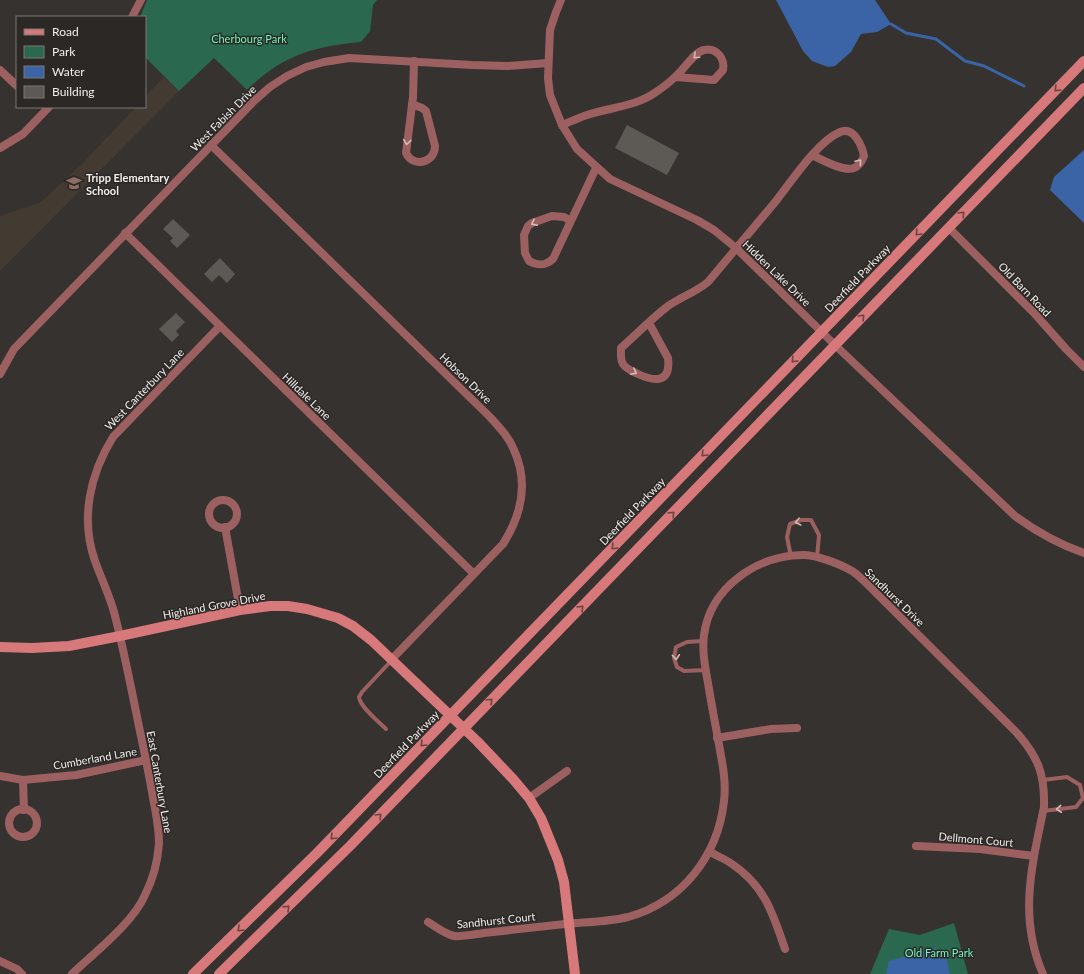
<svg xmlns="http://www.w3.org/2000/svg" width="1084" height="974" font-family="Lato,sans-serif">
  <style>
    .built { fill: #433a32 }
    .green { fill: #2a694f }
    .water { fill: #3a64a6 }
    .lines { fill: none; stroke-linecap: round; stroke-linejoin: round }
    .stream { stroke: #3a64a6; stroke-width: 3 }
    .building { fill: #5d5955 }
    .lane { stroke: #9d6061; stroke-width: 4 }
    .street { stroke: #9d6061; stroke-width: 8 }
    .secondary { stroke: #d7787a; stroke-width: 10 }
    .oneway { stroke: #d4bcbb }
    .oneway2 { stroke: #684443 }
    .labels { text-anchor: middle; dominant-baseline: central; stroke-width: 3; stroke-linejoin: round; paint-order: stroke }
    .park-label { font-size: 11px; fill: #6ff7be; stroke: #2c2825 }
    .street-label { font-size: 11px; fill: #f1eeec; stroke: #2c2825 }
    .poi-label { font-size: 11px; font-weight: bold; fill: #f1eeec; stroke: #2c2825; text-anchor: start }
  </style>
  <rect width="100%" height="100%" fill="#36322f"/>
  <path class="built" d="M 164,77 L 179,91 L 0,271 L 0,216 L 41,202 L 82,164 L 136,107 L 145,107 L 145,97 Z"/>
  <g class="green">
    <path d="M 147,0 L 377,0 L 373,5 L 370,31 L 361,42 C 314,46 281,56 247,90 L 214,58 L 179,91 L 145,57 L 145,17 L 140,17 Z"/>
    <path d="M 954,923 L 968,974 L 870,974 L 889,929 L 920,935 Z"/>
  </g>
  <g class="water">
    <path d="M 776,0 L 875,0 L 891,24 L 877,32 L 861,34 L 851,52 L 835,66 L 828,67 L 812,61 L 803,51 Z"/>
    <path d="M 1084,150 L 1084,223 L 1050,190 L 1054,177 Z"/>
    <path d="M 935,948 L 945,952 L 950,974 L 886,974 L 889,961 Z"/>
  </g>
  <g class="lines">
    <path class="stream" d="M 891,24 L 906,33 L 936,39 L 965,61 L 984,66 L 1024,86"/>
  </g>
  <g class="building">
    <path d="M 627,125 L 679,153 L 667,175 L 615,148 Z"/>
    <path d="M 173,219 L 190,235 L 177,248 L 170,241 L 173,238 L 163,229 Z"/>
    <path d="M 220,258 L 235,274 L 227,283 L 219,275 L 212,282 L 204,274 Z"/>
    <path d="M 176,313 L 185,322 L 176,331 L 179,335 L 172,342 L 159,329 Z"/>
  </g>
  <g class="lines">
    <g class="lane">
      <path d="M 791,557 L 787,537 L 790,524 L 801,520 L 811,520 L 819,535 L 817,558"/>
      <path d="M 703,641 L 687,642 L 676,647 L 674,658 L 677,667 L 684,671 L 706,670"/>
      <path d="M 386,729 C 379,722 360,707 359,697 L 362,692 L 391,661"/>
      <path d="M 1043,811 L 1076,807 L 1083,798 L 1080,785 L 1067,777 L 1043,780"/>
    </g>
    <g class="street">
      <path d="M 561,0 L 556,12 L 550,30 L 548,78 L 550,95 L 562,125 L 577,149 L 610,179 L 697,220 L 714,230 L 736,248 L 835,345 L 1015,516 C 1037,532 1058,544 1084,553"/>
      <path d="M 132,17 L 141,0"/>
      <path d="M 0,70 L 17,86"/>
      <path d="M 412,104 L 422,108 L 426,111 L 435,146 C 435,163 413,168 406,153 L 413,97 L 414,61"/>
      <path d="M 562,125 C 570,122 578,118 587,115 C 611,107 635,107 656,92 C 662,88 669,83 675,77 C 683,71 694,52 704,50 C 717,47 725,59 723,70 L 714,80 L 676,77"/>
      <path d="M 211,145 L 490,417 C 499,427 509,437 514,450 C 529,483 522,514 503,544 L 391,660"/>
      <path d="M 0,148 L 23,134 L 49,107"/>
      <path d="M 571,221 L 564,217 L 552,216 L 532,223 L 528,226 L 524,235 L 525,253 L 529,261 C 538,266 545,266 553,259 L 596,168"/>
      <path d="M 949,228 L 1035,314 L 1066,349 L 1084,367"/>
      <path d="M 125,233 L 474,574"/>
      <path d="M 649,323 L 668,358 C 671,383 655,382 638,374 C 632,371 626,369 623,364 C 620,359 621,354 621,348 C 637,334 651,319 668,306 C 681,297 696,292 708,282 C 729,257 750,232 771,207 C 788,187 816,142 840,132 C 854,126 862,146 864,156 C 862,161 859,166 854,168 C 844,172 822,160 812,155"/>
      <path d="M 0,374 L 14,349 L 254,101 L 270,87 L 287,76 L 306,67 L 324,62 L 349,58 L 472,65 L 508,66 L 548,63"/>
      <circle cx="223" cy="514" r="14"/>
      <path d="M 225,527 L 240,610"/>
      <path d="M 717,738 L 771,729 L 797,728"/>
      <path d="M 0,776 L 23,780 L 76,775 L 146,760"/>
      <path d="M 23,780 L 24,810"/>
      <path d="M 529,798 L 567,771"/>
      <circle cx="23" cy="823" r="14"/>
      <path d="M 916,846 L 980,849 L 1034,856"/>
      <path d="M 710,852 C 717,856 725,859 732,864 C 765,886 773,914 785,949"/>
      <path d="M 428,922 C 434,926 447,935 454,936 C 461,937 476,934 484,933 C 511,930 538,927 565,924 C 586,922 608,922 628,917 C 682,902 718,856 724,801 C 726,786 724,771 721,756 C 717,732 712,708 708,683 C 705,667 702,651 704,635 C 710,588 757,555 803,555 C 817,555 840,564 852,571 C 857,574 862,579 866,583 L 1017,733 C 1038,757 1045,774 1044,807 C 1032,865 1018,917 1043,974"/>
      <path d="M 0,961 L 17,969 L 22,974"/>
      <path d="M 72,974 C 94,953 133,923 145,895 C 153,879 158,860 159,843 C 159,827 156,813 153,798 C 150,779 146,760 142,741 C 133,698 125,654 114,612 C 109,594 101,578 95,561 C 80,519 90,474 113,437 L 220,326"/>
    </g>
    <g class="secondary">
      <path d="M 0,647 L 32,648 L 69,646 L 120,636 L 240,610 L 270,606 L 288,606 L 307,609 L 338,618 L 353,626 L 371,640 L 477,741 L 513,779 L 529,798 L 541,818 L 558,860 L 564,882 L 575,974"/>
      <path d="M 193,974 L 317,853 L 1084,61"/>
      <path d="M 219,974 L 350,846 L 1084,88"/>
    </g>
  </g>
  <defs><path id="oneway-chevron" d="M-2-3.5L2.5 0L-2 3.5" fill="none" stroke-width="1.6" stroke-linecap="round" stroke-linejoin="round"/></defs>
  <g class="oneway">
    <use href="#oneway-chevron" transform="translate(696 56) rotate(137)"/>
    <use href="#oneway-chevron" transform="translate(407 142) rotate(97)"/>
    <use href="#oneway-chevron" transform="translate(859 162) rotate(-50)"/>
    <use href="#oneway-chevron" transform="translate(534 223) rotate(153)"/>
    <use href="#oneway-chevron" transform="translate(634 372) rotate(27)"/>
    <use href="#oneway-chevron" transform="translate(798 522) rotate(166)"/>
    <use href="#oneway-chevron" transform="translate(676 657) rotate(86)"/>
    <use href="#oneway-chevron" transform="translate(1059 809) rotate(174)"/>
  </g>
  <g class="oneway2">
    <use href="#oneway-chevron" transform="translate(1057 89) rotate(134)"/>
    <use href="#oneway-chevron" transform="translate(962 214) rotate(-46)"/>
    <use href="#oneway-chevron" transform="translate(918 233) rotate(134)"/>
    <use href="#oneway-chevron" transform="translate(862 317) rotate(-46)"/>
    <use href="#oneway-chevron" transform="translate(794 360) rotate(134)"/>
    <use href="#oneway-chevron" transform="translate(704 454) rotate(134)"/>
    <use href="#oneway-chevron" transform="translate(672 514) rotate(-46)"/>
    <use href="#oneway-chevron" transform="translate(614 547) rotate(134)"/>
    <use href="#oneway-chevron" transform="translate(581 608) rotate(-46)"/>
    <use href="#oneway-chevron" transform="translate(490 701) rotate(-46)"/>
    <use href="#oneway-chevron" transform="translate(423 744) rotate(134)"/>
    <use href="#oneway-chevron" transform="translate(379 816) rotate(-46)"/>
    <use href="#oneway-chevron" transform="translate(333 837) rotate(134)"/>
    <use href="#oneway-chevron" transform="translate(287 908) rotate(-44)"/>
    <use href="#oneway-chevron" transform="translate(240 929) rotate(136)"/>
  </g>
  <defs>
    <symbol id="school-bare" viewBox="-9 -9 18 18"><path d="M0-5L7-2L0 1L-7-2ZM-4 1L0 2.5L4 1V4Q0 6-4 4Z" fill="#8d6e63" stroke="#2c2825" stroke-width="2.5" paint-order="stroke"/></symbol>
  </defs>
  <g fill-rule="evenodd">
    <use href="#school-bare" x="63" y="172" width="22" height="22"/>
  </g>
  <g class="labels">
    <g class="park-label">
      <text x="249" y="38">Cherbourg Park</text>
      <text x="939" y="952">Old Farm Park</text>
    </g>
    <g class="street-label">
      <text transform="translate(223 118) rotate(-45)">West Fabish Drive</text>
      <text transform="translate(777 273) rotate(44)">Hidden Lake Drive</text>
      <text transform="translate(857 278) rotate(-46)">Deerfield Parkway</text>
      <text transform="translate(1025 289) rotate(46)">Old Barn Road</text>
      <text transform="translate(466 378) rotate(44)">Hobson Drive</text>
      <text transform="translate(144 389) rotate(-46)">West Canterbury Lane</text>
      <text transform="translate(307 396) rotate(44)">Hilldale Lane</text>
      <text transform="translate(632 511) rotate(-46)">Deerfield Parkway</text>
      <text transform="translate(895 597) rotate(44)">Sandhurst Drive</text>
      <text transform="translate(214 605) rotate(-11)">Highland Grove Drive</text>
      <text transform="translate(406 744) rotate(-46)">Deerfield Parkway</text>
      <text transform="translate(95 758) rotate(-10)">Cumberland Lane</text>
      <text transform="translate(160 782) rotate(80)">East Canterbury Lane</text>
      <text transform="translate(976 839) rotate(5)">Dellmont Court</text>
      <text transform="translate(496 920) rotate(-6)">Sandhurst Court</text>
    </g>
    <g class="poi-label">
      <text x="86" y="177">Tripp Elementary<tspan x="86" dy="13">School</tspan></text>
    </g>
  </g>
  <rect x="16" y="16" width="130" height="92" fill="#2c2825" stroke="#7b7775"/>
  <rect x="24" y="29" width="20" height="6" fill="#d7787a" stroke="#7b7775"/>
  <text x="52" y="36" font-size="12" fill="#f1eeec">Road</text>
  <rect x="24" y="46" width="20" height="12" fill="#2a694f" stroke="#7b7775"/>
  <text x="52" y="56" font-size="12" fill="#f1eeec">Park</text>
  <rect x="24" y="66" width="20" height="12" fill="#3a64a6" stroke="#7b7775"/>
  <text x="52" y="76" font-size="12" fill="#f1eeec">Water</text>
  <rect x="24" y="86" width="20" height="12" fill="#5d5955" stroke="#7b7775"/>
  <text x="52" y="96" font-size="12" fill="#f1eeec">Building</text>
</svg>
